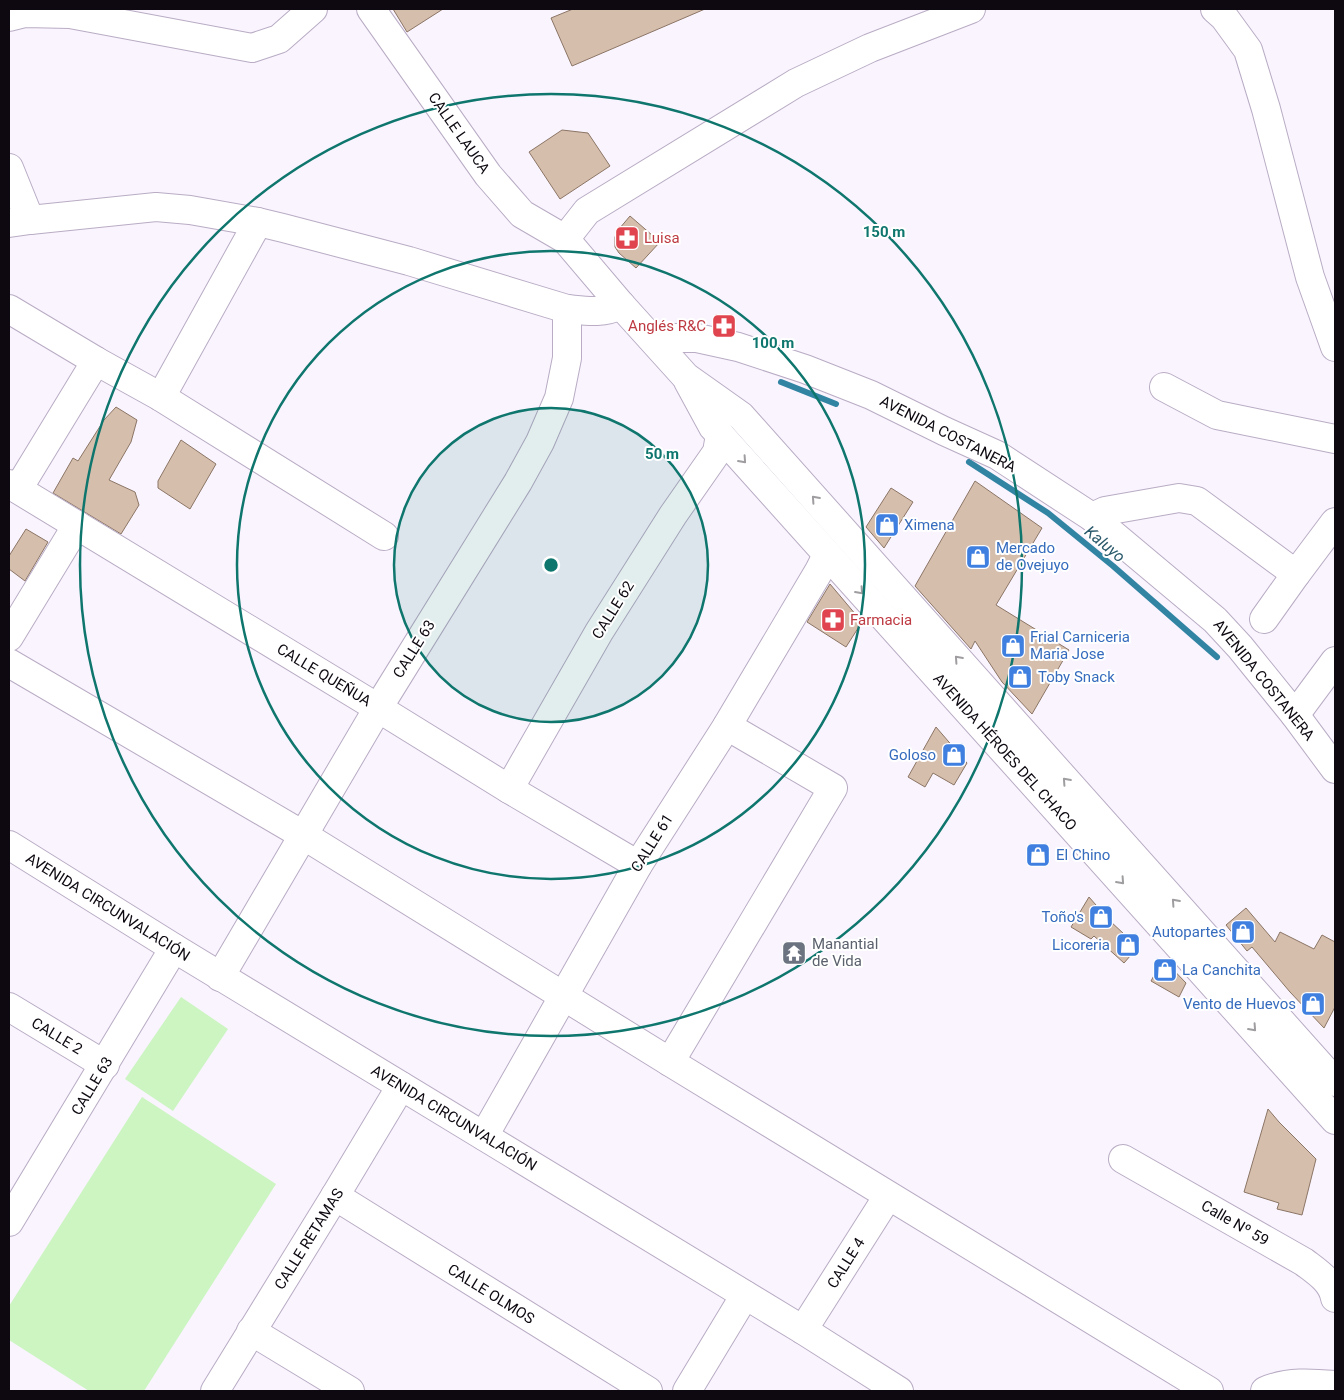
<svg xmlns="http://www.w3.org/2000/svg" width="1344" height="1400" font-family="Roboto,sans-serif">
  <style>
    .green { fill: #ccf5c2 }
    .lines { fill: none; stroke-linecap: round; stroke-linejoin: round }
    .stream { stroke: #3284a3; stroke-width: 6 }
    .building { fill: #d6bead; stroke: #8b7565 }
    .minor-casing { stroke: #b9acc4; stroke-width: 30 }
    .major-casing { stroke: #b9acc4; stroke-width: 30 }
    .minor { stroke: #fff; stroke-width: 28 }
    .major { stroke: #fff; stroke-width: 28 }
    .oneway { stroke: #9f9da0 }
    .ring { fill: none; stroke: #0f766e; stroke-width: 2.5 }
    .labels { text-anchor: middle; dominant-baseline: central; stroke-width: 4; stroke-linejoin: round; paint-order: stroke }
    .street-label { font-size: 15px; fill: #0e0911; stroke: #fff }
    .health-label { font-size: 15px; fill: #be3a42; stroke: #fff; text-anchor: start }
    .shop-label { font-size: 15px; fill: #366cbe; stroke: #fff; text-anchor: start }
    .worship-label { font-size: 15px; fill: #5b616d; stroke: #fff; text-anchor: start }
    .water-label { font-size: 16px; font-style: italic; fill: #2a596b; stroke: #fff }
    .centre { fill: #0f766e; stroke: #fff; stroke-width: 2.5 }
    .ring-label { font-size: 15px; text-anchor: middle; font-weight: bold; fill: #0f766e; stroke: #fff; stroke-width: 4; stroke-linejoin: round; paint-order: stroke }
  </style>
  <rect width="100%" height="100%" fill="#f9f4fe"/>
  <g class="green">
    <path d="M 181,997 L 228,1029 L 173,1111 L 125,1079 Z"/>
    <path d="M 142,1097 L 276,1184 L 144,1391 L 89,1391 L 9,1340 L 9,1306 Z"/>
  </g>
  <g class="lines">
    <g class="stream">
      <path d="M 781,382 L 836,404"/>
      <path d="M 969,462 L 1048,513 L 1113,566 L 1217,657"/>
    </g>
  </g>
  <g class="building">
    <path d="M 393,9 L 443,9 L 407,32 Z"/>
    <path d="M 573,9 L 705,9 L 572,66 L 551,18 Z"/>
    <path d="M 562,130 L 588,133 L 610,166 L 560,199 L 529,152 Z"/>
    <path d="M 630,216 L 660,242 L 636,268 L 619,253 L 615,247 L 615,237 L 619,229 Z"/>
    <path d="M 116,407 L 137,420 L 131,442 L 109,480 L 135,492 L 139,505 L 121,534 L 53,493 L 73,458 L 78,461 L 104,420 Z"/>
    <path d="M 181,440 L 216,464 L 190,509 L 158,488 L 158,481 Z"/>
    <path d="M 975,481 L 1042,528 L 996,605 L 1069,650 L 1032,714 L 1002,682 L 975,641 L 971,649 L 915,586 Z"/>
    <path d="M 891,488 L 913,502 L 884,548 L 866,527 Z"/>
    <path d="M 26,529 L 48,542 L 25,581 L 9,569 L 9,556 Z"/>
    <path d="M 830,584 L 862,622 L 846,647 L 807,622 Z"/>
    <path d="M 936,727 L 967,763 L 954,785 L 933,773 L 925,787 L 908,777 Z"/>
    <path d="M 1089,897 L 1110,921 L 1138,947 L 1124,963 L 1094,936 L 1091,939 L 1071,927 Z"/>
    <path d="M 1246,908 L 1275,942 L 1280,932 L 1314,949 L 1322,935 L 1335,942 L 1335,1007 L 1324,1028 L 1290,992 L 1252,947 L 1247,951 L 1226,925 Z"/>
    <path d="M 1163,959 L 1186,983 L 1179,997 L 1151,981 Z"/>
    <path d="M 1268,1109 L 1279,1122 L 1316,1159 L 1302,1215 L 1277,1209 L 1279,1203 L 1244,1192 Z"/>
  </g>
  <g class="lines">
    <defs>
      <g id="minor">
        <path d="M 371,9 L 488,175 L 522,214 L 565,239"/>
        <path d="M 1215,9 L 1224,17 L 1248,50 L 1266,109 L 1310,277 L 1335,347"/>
        <path d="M 9,17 L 25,13 L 70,14 L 252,48 L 279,39 L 313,9"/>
        <path d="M 9,168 L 30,220"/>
        <path d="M 9,223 L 30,220 L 156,207 L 190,210 L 258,222 L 283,228 L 409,261 L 567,309 C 587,311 602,314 621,305"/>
        <path d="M 9,309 L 96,361 L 161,397 L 384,536"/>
        <path d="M 659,346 L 675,338 L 697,338 L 738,347 L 805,369 L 871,395 L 944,431 L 997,455 L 1092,517 L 1215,620 L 1240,647 L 1295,715 L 1335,769"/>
        <path d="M 1164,387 L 1217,415 L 1335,439"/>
        <path d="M 161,397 L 258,222"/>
        <path d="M 9,484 L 378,708 L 509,789 L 638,865"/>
        <path d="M 18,489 L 96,361"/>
        <path d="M 1092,517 L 1105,511 L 1179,498 L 1197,501 L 1296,574"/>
        <path d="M 1264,619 L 1296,574 L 1335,522"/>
        <path d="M 9,637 L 77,525"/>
        <path d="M 9,663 L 303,835 L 670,1062 L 1209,1391"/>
        <path d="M 1295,715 L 1335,661"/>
        <path d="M 509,789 L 599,632 L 673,515 L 717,452 L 720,435"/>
        <path d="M 9,845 L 174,948 L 803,1330 L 899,1391"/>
        <path d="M 220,977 L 378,708 L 518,482 L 540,442 L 559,398 L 567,358 L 567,309"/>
        <path d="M 9,1007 L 105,1065"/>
        <path d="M 670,1062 L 833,788 L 727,726"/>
        <path d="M 484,1136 L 638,865 L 727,726 L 819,571 L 827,555"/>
        <path d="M 1123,1159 L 1304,1262 C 1317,1272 1332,1281 1335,1298"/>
        <path d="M 335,1196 L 648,1391"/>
        <path d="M 9,1222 L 174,948"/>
        <path d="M 803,1330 L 888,1196"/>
        <path d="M 251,1331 L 350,1391"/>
        <path d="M 215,1391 L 335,1196 L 401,1086"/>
        <path d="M 687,1391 L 745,1295"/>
        <path d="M 1265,1391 C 1287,1381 1312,1383 1335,1385"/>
      </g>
      <g id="major">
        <path d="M 971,9 L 870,48 L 796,83 L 587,211 L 565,239 L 621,305 L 686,377 L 741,416 L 1335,1082"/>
        <path d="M 688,381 L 713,427 L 1335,1120"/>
      </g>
    </defs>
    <use href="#minor" class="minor-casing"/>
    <use href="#major" class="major-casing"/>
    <use href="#minor" class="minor"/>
    <use href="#major" class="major"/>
  </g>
  <defs><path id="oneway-chevron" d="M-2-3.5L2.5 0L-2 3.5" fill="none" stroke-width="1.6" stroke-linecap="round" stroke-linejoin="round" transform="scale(1.25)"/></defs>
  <g class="oneway">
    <use href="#oneway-chevron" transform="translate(743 460) rotate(48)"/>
    <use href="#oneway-chevron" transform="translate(815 499) rotate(-132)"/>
    <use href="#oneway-chevron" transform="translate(860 591) rotate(48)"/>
    <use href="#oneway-chevron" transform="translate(958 659) rotate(-132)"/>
    <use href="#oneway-chevron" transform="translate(1066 781) rotate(-132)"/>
    <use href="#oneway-chevron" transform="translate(1121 881) rotate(48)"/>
    <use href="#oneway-chevron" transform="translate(1175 902) rotate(-132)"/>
    <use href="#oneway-chevron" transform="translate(1253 1028) rotate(48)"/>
  </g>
  <circle cx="551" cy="565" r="157" fill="#0f766e" fill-opacity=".12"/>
  <g class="ring">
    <circle cx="551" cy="565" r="157"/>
    <circle cx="551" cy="565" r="314"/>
    <circle cx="551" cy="565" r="471"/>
  </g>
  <defs>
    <symbol id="pharmacy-square" viewBox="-11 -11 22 22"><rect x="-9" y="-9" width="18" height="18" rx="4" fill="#e0444e" stroke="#fff"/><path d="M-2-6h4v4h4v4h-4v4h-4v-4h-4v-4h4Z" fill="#fff"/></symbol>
    <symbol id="shop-square" viewBox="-11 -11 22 22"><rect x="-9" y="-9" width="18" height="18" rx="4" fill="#3f7fe0" stroke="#fff"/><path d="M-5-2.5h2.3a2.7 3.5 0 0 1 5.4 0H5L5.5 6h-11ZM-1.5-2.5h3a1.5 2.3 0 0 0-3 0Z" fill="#fff"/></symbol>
    <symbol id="temple-square" viewBox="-11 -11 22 22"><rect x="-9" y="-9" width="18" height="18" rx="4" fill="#6b7280" stroke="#fff"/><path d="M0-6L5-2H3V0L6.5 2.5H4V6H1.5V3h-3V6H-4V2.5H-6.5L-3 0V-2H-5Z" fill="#fff"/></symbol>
  </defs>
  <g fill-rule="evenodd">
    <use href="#pharmacy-square" x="613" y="224" width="28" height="28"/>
    <use href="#pharmacy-square" x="710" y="312" width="28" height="28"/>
    <use href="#shop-square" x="873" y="511" width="28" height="28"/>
    <use href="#shop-square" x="964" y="543" width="28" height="28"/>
    <use href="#pharmacy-square" x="819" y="606" width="28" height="28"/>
    <use href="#shop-square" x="999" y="632" width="28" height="28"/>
    <use href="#shop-square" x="1006" y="663" width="28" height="28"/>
    <use href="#shop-square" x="940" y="741" width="28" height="28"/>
    <use href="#shop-square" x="1024" y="841" width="28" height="28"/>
    <use href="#shop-square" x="1087" y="903" width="28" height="28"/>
    <use href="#shop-square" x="1229" y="918" width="28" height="28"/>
    <use href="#shop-square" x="1114" y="931" width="28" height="28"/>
    <use href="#temple-square" x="780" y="939" width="28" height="28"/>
    <use href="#shop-square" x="1151" y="956" width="28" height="28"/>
    <use href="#shop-square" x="1299" y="990" width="28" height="28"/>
  </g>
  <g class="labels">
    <g class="street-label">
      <text transform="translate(459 133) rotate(55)">CALLE LAUCA</text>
      <text transform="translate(948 434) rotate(27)">AVENIDA COSTANERA</text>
      <text transform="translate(613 610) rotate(-58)">CALLE 62</text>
      <text transform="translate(414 649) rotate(-58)">CALLE 63</text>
      <text transform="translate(324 675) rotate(31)">CALLE QUEÑUA</text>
      <text transform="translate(1264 680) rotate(51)">AVENIDA COSTANERA</text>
      <text transform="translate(1005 752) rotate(48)">AVENIDA HÉROES DEL CHACO</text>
      <text transform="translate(652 843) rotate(-58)">CALLE 61</text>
      <text transform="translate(108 907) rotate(32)">AVENIDA CIRCUNVALACIÓN</text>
      <text transform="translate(57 1036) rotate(31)">CALLE 2</text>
      <text transform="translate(92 1086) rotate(-59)">CALLE 63</text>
      <text transform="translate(454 1118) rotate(31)">AVENIDA CIRCUNVALACIÓN</text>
      <text transform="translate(1235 1223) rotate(30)">Calle Nº 59</text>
      <text transform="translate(309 1239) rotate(-58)">CALLE RETAMAS</text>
      <text transform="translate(846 1263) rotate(-58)">CALLE 4</text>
      <text transform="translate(491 1294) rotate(32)">CALLE OLMOS</text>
    </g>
    <g class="health-label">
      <text x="644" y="238">Luisa</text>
      <text x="706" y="326" text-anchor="end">Anglés R&amp;C</text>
      <text x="850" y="620">Farmacia</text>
    </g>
    <g class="shop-label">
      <text x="904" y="525">Ximena</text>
      <text x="996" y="548">Mercado<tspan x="996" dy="17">de Ovejuyo</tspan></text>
      <text x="1030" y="637">Frial Carniceria<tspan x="1030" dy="17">Maria Jose</tspan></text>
      <text x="1038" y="677">Toby Snack</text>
      <text x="936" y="755" text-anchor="end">Goloso</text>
      <text x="1056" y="855">El Chino</text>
      <text x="1084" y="917" text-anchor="end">Toño's</text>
      <text x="1226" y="932" text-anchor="end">Autopartes</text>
      <text x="1110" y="945" text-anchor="end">Licoreria</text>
      <text x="1182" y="970">La Canchita</text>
      <text x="1296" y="1004" text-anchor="end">Vento de Huevos</text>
    </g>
    <g class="worship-label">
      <text x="812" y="944">Manantial<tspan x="812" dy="17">de Vida</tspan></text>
    </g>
    <g class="water-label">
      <text transform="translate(1105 544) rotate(40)">Kaluyo</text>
    </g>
  </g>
  <circle cx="551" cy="565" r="8" class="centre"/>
  <g class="ring-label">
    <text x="884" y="237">150 m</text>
    <text x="773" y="348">100 m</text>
    <text x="662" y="459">50 m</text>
  </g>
  <rect width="1344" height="1400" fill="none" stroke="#0e0911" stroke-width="20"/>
</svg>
